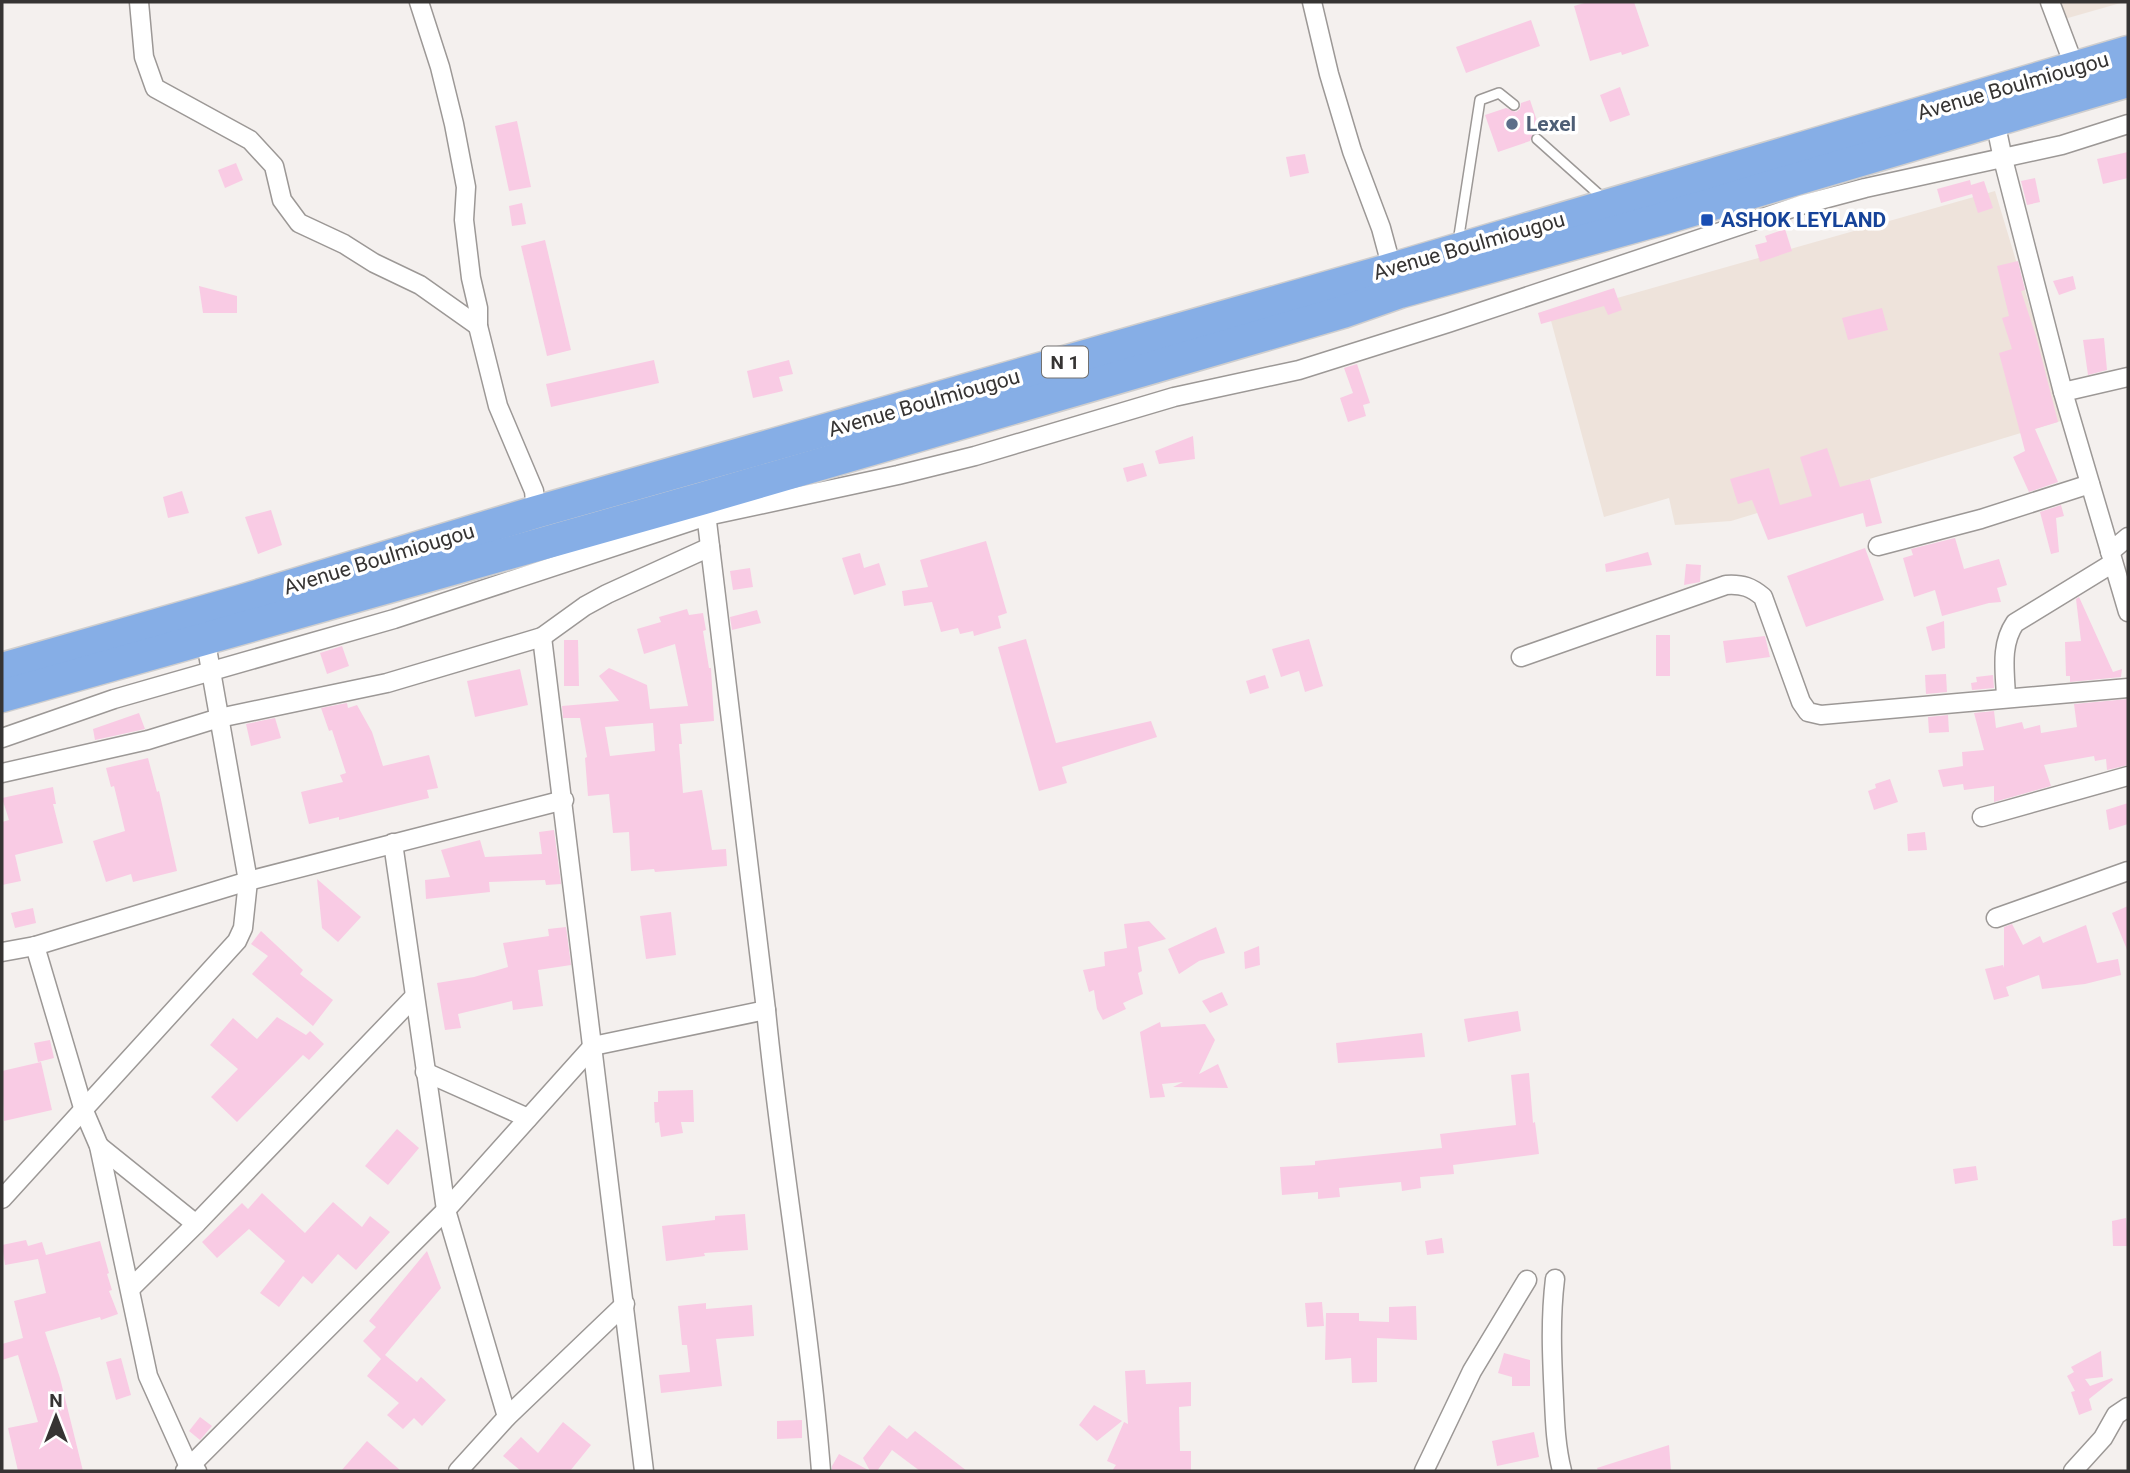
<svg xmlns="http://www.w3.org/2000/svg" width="2130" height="1473" font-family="Roboto,sans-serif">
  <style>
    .built { fill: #eee3db }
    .building { fill: #f9cbe4; fill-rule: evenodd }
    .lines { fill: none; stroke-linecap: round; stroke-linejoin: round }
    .lane-casing { stroke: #9c9896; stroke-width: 12 }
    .street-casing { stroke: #9c9896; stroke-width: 21 }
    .highway-casing { stroke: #cfcece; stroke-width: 35 }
    .lane { stroke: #fff; stroke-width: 9 }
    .street { stroke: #fff; stroke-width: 18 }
    .highway { stroke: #86aee6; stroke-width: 32 }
    .service-dot { fill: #5c6f8a; stroke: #fff; stroke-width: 2.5 }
    .transit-dot { fill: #1a4fb4; stroke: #fff; stroke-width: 2.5 }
    .labels { text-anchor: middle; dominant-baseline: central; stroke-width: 7; stroke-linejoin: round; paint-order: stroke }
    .shield { fill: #fff; stroke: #727170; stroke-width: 2 }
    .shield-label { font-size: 19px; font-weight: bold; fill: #363433 }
    .street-label { font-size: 21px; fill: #363433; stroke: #fff }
    .service-label { font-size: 21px; font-weight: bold; fill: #4e5e75; stroke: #fff; text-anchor: start }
    .transit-label { font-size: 21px; font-weight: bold; fill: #164399; stroke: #fff; text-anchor: start }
  </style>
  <rect width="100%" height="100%" fill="#f4f0ee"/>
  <g class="built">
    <path d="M 2055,2 L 2124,2 L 2061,20 Z"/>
    <path d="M 1995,191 L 2064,420 L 1731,521 L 1675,525 L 1669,498 L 1604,517 L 1550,317 Z"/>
  </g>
  <g class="building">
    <path d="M 1588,2 L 1634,2 L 1649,46 L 1622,55 L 1621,52 L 1590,61 L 1574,6 Z"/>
    <path d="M 1531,20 L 1540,46 L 1466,73 L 1456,47 Z"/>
    <path d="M 1620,87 L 1630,115 L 1610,122 L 1600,95 Z"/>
    <path d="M 1530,100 L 1541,133 L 1534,133 L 1530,141 L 1498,152 L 1485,115 L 1506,108 L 1516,112 L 1520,109 L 1521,103 Z"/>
    <path d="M 517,121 L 531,187 L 509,191 L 495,126 Z"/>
    <path d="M 2128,152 L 2128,178 L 2103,184 L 2097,159 Z"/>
    <path d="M 1305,154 L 1309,173 L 1290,177 L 1286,157 Z"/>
    <path d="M 236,163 L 243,180 L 225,188 L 218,170 Z"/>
    <path d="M 2035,178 L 2040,202 L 2027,205 L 2021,181 Z"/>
    <path d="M 1970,180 L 1971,185 L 1984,181 L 1993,208 L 1978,213 L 1972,194 L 1941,203 L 1937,189 Z"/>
    <path d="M 522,203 L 526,224 L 512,226 L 509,206 Z"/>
    <path d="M 1785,229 L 1792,251 L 1760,262 L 1755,245 L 1767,242 L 1765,236 Z"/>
    <path d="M 545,240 L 571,350 L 547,356 L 521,246 Z"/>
    <path d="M 2018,261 L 2025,290 L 2021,291 L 2036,336 L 2058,422 L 2035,429 L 2058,482 L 2029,492 L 2013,457 L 2025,451 L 1999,353 L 2012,349 L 2002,318 L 2009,316 L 1997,266 Z"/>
    <path d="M 2073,276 L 2076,289 L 2059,295 L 2053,281 Z"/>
    <path d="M 199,286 L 237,296 L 237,313 L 203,313 Z"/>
    <path d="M 1614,288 L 1622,310 L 1608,315 L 1604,306 L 1541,324 L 1538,313 Z"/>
    <path d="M 1882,308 L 1888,330 L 1848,340 L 1842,318 Z"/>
    <path d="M 2104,338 L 2107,370 L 2088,375 L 2083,340 Z"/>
    <path d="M 654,360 L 659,383 L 551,407 L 546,384 Z"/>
    <path d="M 789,360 L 793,374 L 779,377 L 783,391 L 753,398 L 747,371 Z"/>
    <path d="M 1357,364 L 1370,403 L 1363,405 L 1366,416 L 1348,422 L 1340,398 L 1353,393 L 1344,368 Z"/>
    <path d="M 1193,436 L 1195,459 L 1159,464 L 1155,451 Z"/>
    <path d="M 1827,448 L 1840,487 L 1870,479 L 1882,523 L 1866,527 L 1863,513 L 1768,540 L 1752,500 L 1738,504 L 1730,479 L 1769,468 L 1780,505 L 1812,496 L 1800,457 Z"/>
    <path d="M 1143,463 L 1147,476 L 1127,482 L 1123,468 Z"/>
    <path d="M 182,491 L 189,513 L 168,518 L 163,497 Z"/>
    <path d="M 2061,505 L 2064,516 L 2056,518 L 2059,552 L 2051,554 L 2040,512 Z"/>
    <path d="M 271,510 L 282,545 L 258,554 L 245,517 Z"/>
    <path d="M 1955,538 L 1964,569 L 1999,559 L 2007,585 L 1997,588 L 2001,602 L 1989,603 L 1942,616 L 1935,590 L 1914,597 L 1903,558 L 1913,555 L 1911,549 Z"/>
    <path d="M 986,541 L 1007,613 L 998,616 L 1001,628 L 974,636 L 973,631 L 960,634 L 958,628 L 941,632 L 932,602 L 904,606 L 902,591 L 928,587 L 920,560 Z"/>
    <path d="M 1865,548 L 1884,600 L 1806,627 L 1787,576 Z"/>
    <path d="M 1648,552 L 1652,565 L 1606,572 L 1605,564 Z"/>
    <path d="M 860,553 L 864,568 L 879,563 L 886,585 L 854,595 L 842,558 Z"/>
    <path d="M 1686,564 L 1701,565 L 1700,582 L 1684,585 Z"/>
    <path d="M 750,568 L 753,587 L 733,590 L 730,571 Z"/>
    <path d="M 2079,597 L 2113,672 L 2122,669 L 2121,677 L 2070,682 L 2070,676 L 2066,676 L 2065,642 L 2081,641 L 2076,599 Z"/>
    <path d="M 687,609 L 689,615 L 703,613 L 706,630 L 703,631 L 709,668 L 711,668 L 714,721 L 680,724 L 682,744 L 679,744 L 683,793 L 702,790 L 712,850 L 726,849 L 727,866 L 655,872 L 654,869 L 631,871 L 629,832 L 613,833 L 609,794 L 588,796 L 585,758 L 587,757 L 580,718 L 563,718 L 562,706 L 619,701 L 599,676 L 609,668 L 647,685 L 650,709 L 688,706 L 675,644 L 644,654 L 637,629 L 661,622 L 659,617 ZM 653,723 L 655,751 L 610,756 L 605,727 Z"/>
    <path d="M 757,610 L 761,623 L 732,630 L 730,617 Z"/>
    <path d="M 1944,621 L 1945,648 L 1932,651 L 1926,627 Z"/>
    <rect x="1656" y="635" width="14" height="41"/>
    <path d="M 1765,636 L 1770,657 L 1726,663 L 1723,641 Z"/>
    <path d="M 1026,639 L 1056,743 L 1151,721 L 1157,737 L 1062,767 L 1067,783 L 1039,791 L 998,647 Z"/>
    <path d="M 1309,639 L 1323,686 L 1305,692 L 1299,671 L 1281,677 L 1272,649 Z"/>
    <path d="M 564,640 L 578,640 L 579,686 L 564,686 Z"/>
    <path d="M 342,646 L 349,666 L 327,674 L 320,653 Z"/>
    <path d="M 520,669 L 528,705 L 475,717 L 467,681 Z"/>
    <path d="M 1946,674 L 1947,692 L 1926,694 L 1925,675 Z"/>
    <path d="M 1265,675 L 1269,688 L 1250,694 L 1246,681 Z"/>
    <path d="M 1993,675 L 1994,688 L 1972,690 L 1971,683 L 1977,682 L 1976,677 Z"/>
    <path d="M 2128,699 L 2128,765 L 2107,770 L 2106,759 L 2095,761 L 2094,756 L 2044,765 L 2051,786 L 1994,802 L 1994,786 L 1964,790 L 1963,784 L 1943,787 L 1938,770 L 1963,766 L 1962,752 L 1984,750 L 1974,713 L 1994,711 L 1996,728 L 2022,722 L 2024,729 L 2040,725 L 2041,733 L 2077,727 L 2074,704 Z"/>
    <path d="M 347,703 L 348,708 L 357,705 L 372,732 L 383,766 L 429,755 L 438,788 L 427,790 L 429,798 L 339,820 L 339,817 L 309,824 L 301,792 L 343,782 L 340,775 L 346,773 L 332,730 L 329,731 L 321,708 Z"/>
    <path d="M 139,713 L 145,729 L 95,740 L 93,729 Z"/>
    <path d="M 1948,715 L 1949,732 L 1929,733 L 1928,717 Z"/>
    <path d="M 275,718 L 281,738 L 251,746 L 246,724 Z"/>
    <path d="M 148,758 L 157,792 L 159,791 L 177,871 L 133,882 L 131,874 L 106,882 L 93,841 L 125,831 L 114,786 L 111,787 L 106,768 Z"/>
    <path d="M 1890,779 L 1898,802 L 1874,810 L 1868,791 L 1876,788 L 1875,784 Z"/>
    <path d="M 53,787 L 56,804 L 53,804 L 63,843 L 15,855 L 21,881 L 2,885 L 2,822 L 9,820 L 2,798 Z"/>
    <path d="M 2128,803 L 2128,824 L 2109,830 L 2106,810 Z"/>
    <path d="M 554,830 L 561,884 L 546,885 L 545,880 L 489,882 L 490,892 L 426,899 L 425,880 L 450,877 L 441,850 L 480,840 L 485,857 L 542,854 L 539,832 Z"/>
    <path d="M 1925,832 L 1927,850 L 1908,851 L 1907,834 Z"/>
    <path d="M 317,879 L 361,917 L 338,942 L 322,928 Z"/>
    <path d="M 2128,906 L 2128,952 L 2112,913 Z"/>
    <path d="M 33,908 L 36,923 L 15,928 L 11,913 Z"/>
    <path d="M 671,912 L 676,955 L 646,959 L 640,916 Z"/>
    <path d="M 1149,921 L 1166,939 L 1138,947 L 1142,971 L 1138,973 L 1143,994 L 1123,1003 L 1126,1009 L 1103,1020 L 1097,1009 L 1094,990 L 1089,992 L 1083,970 L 1105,966 L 1104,952 L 1127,948 L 1124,924 Z"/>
    <path d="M 2012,924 L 2023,945 L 2040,936 L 2043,943 L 2086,925 L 2097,963 L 2118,959 L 2121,975 L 2085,984 L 2042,989 L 2039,975 L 2006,987 L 2009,996 L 1994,1000 L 1985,969 L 2003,965 L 2004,968 L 2004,927 Z"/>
    <path d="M 566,927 L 571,965 L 538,970 L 543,1006 L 513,1010 L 512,1001 L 458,1014 L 461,1028 L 445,1030 L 437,983 L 474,977 L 508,967 L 503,943 L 549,936 L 548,929 Z"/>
    <path d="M 1216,927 L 1225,953 L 1199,961 L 1179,974 L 1168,949 Z"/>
    <path d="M 261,931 L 303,970 L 300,974 L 333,1000 L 313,1026 L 252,974 L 268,956 L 251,944 Z"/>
    <path d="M 1259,946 L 1260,965 L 1245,969 L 1244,952 Z"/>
    <path d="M 1222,992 L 1228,1005 L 1210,1013 L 1202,1001 Z"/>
    <path d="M 1518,1011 L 1521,1031 L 1468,1042 L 1464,1019 Z"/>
    <path d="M 277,1017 L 306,1035 L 310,1031 L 324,1044 L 309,1060 L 303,1055 L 237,1122 L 211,1097 L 238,1069 L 210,1045 L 233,1018 L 257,1039 Z"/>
    <path d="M 1160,1022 L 1161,1027 L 1205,1024 L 1215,1040 L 1199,1074 L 1218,1064 L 1228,1088 L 1173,1087 L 1183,1082 L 1162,1084 L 1165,1097 L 1150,1098 L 1140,1032 Z"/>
    <path d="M 1422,1033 L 1425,1057 L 1338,1063 L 1336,1043 Z"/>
    <path d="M 50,1040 L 54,1058 L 38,1062 L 34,1043 Z"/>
    <path d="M 41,1062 L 52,1110 L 4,1121 L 2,1071 Z"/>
    <path d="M 1529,1073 L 1533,1123 L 1535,1122 L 1539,1154 L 1453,1165 L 1454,1174 L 1420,1177 L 1421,1188 L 1402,1191 L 1401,1182 L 1339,1188 L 1340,1197 L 1318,1199 L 1318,1192 L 1282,1195 L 1280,1167 L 1315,1165 L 1315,1161 L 1442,1148 L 1440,1134 L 1516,1125 L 1511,1075 Z"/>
    <path d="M 693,1090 L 694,1122 L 681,1122 L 683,1133 L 661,1137 L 659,1122 L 655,1123 L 654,1102 L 658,1102 L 658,1091 Z"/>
    <path d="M 397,1129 L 419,1148 L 388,1185 L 365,1166 Z"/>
    <path d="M 1976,1166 L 1978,1180 L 1955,1184 L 1953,1169 Z"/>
    <path d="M 262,1193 L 305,1233 L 333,1202 L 362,1227 L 370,1216 L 390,1232 L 356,1270 L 338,1254 L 312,1284 L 303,1276 L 279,1307 L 260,1293 L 285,1261 L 249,1229 L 217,1258 L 202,1242 L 242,1203 L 248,1209 Z"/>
    <path d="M 745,1214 L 748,1250 L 704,1253 L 705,1256 L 666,1261 L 662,1226 L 715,1220 L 715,1216 Z"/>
    <path d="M 2126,1218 L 2128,1246 L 2113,1246 L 2112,1221 Z"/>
    <path d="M 1442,1238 L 1444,1253 L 1427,1255 L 1425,1241 Z"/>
    <path d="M 26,1240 L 28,1246 L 42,1242 L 46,1255 L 100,1241 L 109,1273 L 107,1274 L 112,1290 L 109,1291 L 118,1314 L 101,1320 L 100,1317 L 45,1332 L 60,1378 L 83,1471 L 18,1471 L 8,1428 L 38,1422 L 18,1355 L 2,1360 L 2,1344 L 23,1338 L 14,1301 L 46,1293 L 38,1259 L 5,1265 L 2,1245 Z"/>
    <path d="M 427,1251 L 441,1288 L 385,1355 L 417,1382 L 421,1377 L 446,1400 L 422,1426 L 414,1418 L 403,1429 L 387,1415 L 399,1403 L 367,1376 L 381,1359 L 363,1341 L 376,1327 L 369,1321 Z"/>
    <path d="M 1322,1302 L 1324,1326 L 1307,1327 L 1305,1303 Z"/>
    <path d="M 706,1303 L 706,1309 L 752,1305 L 754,1336 L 716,1339 L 722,1386 L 661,1393 L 659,1375 L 690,1372 L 687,1345 L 682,1345 L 678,1306 Z"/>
    <path d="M 1416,1306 L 1417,1340 L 1377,1338 L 1377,1382 L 1352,1383 L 1351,1358 L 1325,1360 L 1326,1313 L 1359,1313 L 1359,1321 L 1389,1322 L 1389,1307 Z"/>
    <path d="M 2101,1351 L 2103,1377 L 2085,1379 L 2090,1386 L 2112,1378 L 2113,1380 L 2089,1399 L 2092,1410 L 2079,1415 L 2071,1392 L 2075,1391 L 2067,1376 L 2074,1372 L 2071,1367 Z"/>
    <path d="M 1504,1353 L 1530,1360 L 1530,1386 L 1512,1386 L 1512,1377 L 1498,1373 Z"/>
    <path d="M 121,1358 L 131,1395 L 116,1400 L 106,1362 Z"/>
    <path d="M 1145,1370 L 1146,1384 L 1191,1382 L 1191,1406 L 1179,1407 L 1180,1451 L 1191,1451 L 1191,1471 L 1112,1471 L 1116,1465 L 1107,1461 L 1124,1422 L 1128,1424 L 1125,1371 Z"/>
    <path d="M 1094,1405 L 1122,1421 L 1097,1441 L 1079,1425 Z"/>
    <path d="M 200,1417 L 212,1426 L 200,1440 L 189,1431 Z"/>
    <path d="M 802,1420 L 802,1438 L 777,1439 L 777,1421 Z"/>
    <path d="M 563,1422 L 591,1445 L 570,1471 L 521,1471 L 503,1456 L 521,1437 L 538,1453 Z"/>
    <path d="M 889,1425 L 907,1439 L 915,1431 L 967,1471 L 920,1471 L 892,1450 L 877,1471 L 832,1471 L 832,1466 L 839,1454 L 870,1471 L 863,1458 Z"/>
    <path d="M 1534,1432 L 1539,1457 L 1497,1466 L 1492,1441 Z"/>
    <path d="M 367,1441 L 401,1471 L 341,1471 Z"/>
    <path d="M 1669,1445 L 1671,1471 L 1598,1471 L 1597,1468 Z"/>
  </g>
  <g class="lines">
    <defs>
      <g id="lane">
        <path d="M 1537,139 L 1604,199"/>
        <path d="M 1458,242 L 1480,100 L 1499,93 L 1514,105"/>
      </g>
      <g id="street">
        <path d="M 139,2 L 144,57 L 155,88 L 250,140 L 274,166 L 282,200 L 299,223 L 344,244 L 374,263 L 420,285 L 478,326"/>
        <path d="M 419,2 L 440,67 L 454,124 L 466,187 L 464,220 L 471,278 L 478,308 L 478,326 L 498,406 L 534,491 L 536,512"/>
        <path d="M 1312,2 L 1329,74 L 1352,151 L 1381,228 L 1394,276"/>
        <path d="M 2050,2 L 2075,68"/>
        <path d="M 1995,121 L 2003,159 L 2063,392 L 2128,612"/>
        <path d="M 2063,392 L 2128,377"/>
        <path d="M 705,505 L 766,1010 C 781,1164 809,1317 821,1471"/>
        <path d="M 1878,546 L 1981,519 L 2090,484"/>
        <path d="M 2110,552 L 2128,537"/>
        <path d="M 542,637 L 644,1471"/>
        <path d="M 1521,657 L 1726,585 C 1743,584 1751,587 1763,597 L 1801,702 L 1808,712 L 1821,715 L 2128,688"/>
        <path d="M 2006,697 C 2005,671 2000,645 2015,623 L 2113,563"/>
        <path d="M 2,738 L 114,699 L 394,619 L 707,516 L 898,475 L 975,456 L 1174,397 L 1299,370 L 1448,323 L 1801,205 L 1865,188 L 2062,145 L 2128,124"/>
        <path d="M 2,773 L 148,740 L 219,718 L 387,683 L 542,637 L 585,606 L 607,594 L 710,547"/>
        <path d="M 1982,817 L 2128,776"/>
        <path d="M 393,843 L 446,1210 L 507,1417"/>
        <path d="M 1996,918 L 2128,871"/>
        <path d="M 35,946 L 84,1111 L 99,1146 L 148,1376 L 189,1467 L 197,1471"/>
        <path d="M 2,952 L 35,946 L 248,881 L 564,800"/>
        <path d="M 425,1072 L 528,1118"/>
        <path d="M 99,1146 L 196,1224"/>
        <path d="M 2,1199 L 237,941 L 243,928 L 248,881 L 205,637"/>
        <path d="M 1555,1279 C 1550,1320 1552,1359 1554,1400 C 1555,1424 1556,1447 1562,1471"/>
        <path d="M 131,1288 L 196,1224 L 414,997"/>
        <path d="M 185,1471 L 446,1210 L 593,1046 L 766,1010"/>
        <path d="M 458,1471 L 507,1417 L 625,1304"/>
        <path d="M 1424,1471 L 1472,1371 L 1527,1280"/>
        <path d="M 2073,1471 L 2103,1438 L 2116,1415 L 2128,1407"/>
      </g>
      <g id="highway">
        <path d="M 2,669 L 241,601 L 536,512 L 1392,269 L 2128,52"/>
        <path d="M 2,696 L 704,498 L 1343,312 L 1400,292 L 1662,219 L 2128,81"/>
      </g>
    </defs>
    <use href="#lane" class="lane-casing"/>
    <use href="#street" class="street-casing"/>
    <use href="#highway" class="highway-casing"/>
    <use href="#lane" class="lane"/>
    <use href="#street" class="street"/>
    <use href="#highway" class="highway"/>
  </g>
  <circle class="service-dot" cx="1512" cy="124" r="7"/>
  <rect class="transit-dot" x="1700" y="213" width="14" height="14" rx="3.5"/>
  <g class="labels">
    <rect class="shield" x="1042" y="346.5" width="46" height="31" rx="5"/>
    <g class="shield-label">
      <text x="1065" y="362">N 1</text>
    </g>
    <g class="street-label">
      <text transform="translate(2013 86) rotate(-16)">Avenue Boulmiougou</text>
      <text transform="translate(1469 246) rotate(-16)">Avenue Boulmiougou</text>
      <text transform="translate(924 403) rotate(-16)">Avenue Boulmiougou</text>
      <text transform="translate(379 559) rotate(-17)">Avenue Boulmiougou</text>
    </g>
    <g class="service-label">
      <text x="1526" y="124">Lexel</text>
    </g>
    <g class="transit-label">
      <text x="1721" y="220">ASHOK LEYLAND</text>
    </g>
  </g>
  <rect width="2130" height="1473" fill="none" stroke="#363433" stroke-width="7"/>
  <g transform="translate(56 1417)" stroke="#ffffff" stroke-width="5" paint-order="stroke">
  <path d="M0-5L12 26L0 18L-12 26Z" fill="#363433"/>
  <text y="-10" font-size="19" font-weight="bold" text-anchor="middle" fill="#363433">N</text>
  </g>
</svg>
